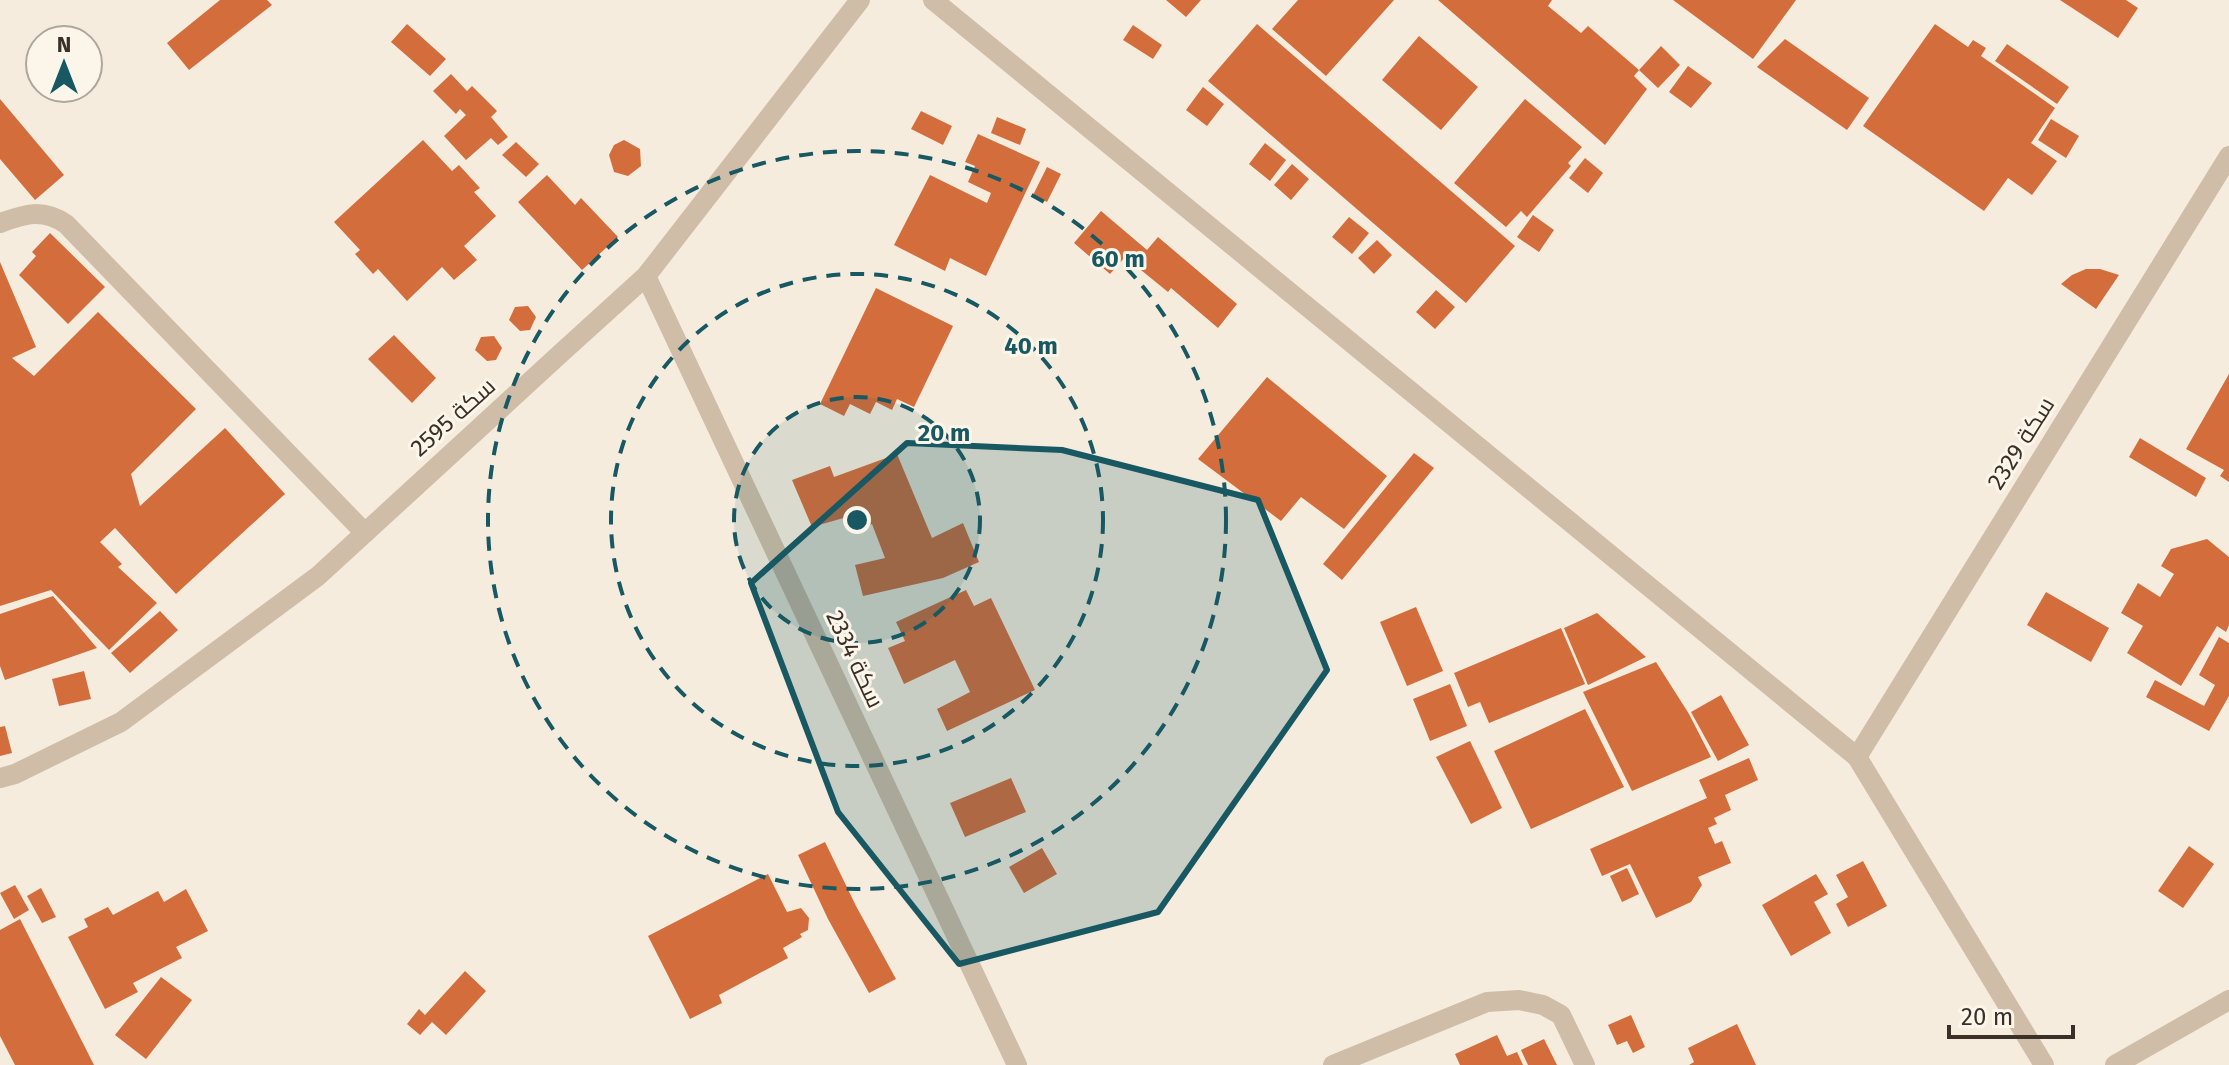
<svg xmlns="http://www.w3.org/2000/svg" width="2229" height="1065" font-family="'Fira Sans',Cairo,sans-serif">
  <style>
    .building { fill: #d46d3c }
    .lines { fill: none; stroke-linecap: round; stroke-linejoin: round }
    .minor { stroke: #cfbda7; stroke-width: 20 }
    .marked { fill: #185862; fill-opacity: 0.2; stroke: #185862; stroke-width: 6; stroke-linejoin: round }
    .ring { fill: none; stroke: #185862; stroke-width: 4; stroke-dasharray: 14 10 }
    .labels { text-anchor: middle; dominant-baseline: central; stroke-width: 6; stroke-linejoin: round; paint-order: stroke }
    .street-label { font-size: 24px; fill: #3b3028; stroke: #fcf5ea }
    .centre { fill: #185862; stroke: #fcf5ea; stroke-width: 4 }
    .ring-label { font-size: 24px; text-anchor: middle; font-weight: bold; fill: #185862; stroke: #fcf5ea; stroke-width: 6; stroke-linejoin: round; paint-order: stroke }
  </style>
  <rect width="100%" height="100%" fill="#f5ecdd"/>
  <g class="building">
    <path d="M 220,0 L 267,0 L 272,5 L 189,70 L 167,43 Z"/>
    <path d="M 1166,0 L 1201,0 L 1186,17 Z"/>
    <path d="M 1298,0 L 1394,0 L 1326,76 L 1272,29 Z"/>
    <path d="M 1438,0 L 1552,0 L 1548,6 L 1581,33 L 1588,26 L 1639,70 L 1634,76 L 1647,89 L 1605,145 Z"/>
    <path d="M 1673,0 L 1796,0 L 1753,59 Z"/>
    <path d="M 2060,0 L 2126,0 L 2138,8 L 2118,38 Z"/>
    <path d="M 407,24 L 446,59 L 430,76 L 391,42 Z"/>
    <path d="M 1257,24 L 1515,246 L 1466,303 L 1208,81 Z"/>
    <path d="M 1935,24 L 1968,47 L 1973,40 L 1986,48 L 1981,56 L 2055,108 L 2031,143 L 2057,161 L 2032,195 L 2008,178 L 1984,211 L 1863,126 Z"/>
    <path d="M 1133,25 L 1162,45 L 1153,59 L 1123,40 Z"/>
    <path d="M 1419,36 L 1478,87 L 1441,130 L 1382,80 Z"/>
    <path d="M 1785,39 L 1869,98 L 1847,130 L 1757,67 Z"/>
    <path d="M 2007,44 L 2069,87 L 2057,104 L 1995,61 Z"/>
    <path d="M 1661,46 L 1680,65 L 1658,88 L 1639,70 Z"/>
    <path d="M 1688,66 L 1712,83 L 1691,108 L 1669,92 Z"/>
    <path d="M 451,74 L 467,91 L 472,86 L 497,111 L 491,117 L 508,137 L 498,145 L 491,138 L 466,160 L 444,136 L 466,115 L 460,109 L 456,114 L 433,91 Z"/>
    <path d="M 1203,87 L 1224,104 L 1207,126 L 1186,110 Z"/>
    <path d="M 0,99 L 64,175 L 35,200 L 0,159 Z"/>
    <path d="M 1525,99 L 1582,147 L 1568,163 L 1571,166 L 1527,217 L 1521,211 L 1506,227 L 1454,183 Z"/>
    <path d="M 921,111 L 952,126 L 943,145 L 911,129 Z"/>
    <path d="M 997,117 L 1026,129 L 1020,145 L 991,133 Z"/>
    <path d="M 2051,119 L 2079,136 L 2066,158 L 2038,140 Z"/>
    <path d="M 978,134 L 1040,162 L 986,276 L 950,258 L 945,271 L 894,245 L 930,175 L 987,203 L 991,193 L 968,182 L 975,166 L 965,162 Z"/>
    <path d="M 423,140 L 452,171 L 459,165 L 480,188 L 474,192 L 496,216 L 464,246 L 477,260 L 454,280 L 442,267 L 407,301 L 378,269 L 373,274 L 355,254 L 360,250 L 334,222 Z"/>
    <path d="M 624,140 L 640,149 L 641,166 L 628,176 L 614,172 L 609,155 L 614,145 Z"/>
    <path d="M 516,142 L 539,164 L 526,177 L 502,155 Z"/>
    <path d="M 1265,143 L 1286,160 L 1270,181 L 1249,164 Z"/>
    <path d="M 1585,158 L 1603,173 L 1588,193 L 1569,178 Z"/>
    <path d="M 1292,164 L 1309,179 L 1291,200 L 1274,185 Z"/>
    <path d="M 1047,167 L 1061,174 L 1047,202 L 1033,195 Z"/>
    <path d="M 547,175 L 575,205 L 581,198 L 618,237 L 582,270 L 518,202 Z"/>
    <path d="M 1101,211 L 1147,250 L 1158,237 L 1237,304 L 1218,328 L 1171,288 L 1168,292 L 1125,257 L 1110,274 L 1074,243 Z"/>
    <path d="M 1533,215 L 1554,230 L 1539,252 L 1517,237 Z"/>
    <path d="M 1349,217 L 1369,233 L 1352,254 L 1332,237 Z"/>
    <path d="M 50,233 L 105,287 L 68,324 L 19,275 L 36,256 L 32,252 Z"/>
    <path d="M 1377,240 L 1392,255 L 1374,274 L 1358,258 Z"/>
    <path d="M 0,262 L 36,347 L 12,358 L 34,376 L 98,312 L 196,409 L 131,474 L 140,506 L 225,428 L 285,494 L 176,594 L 115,528 L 100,542 L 122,564 L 118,567 L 157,603 L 109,650 L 51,590 L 0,606 Z"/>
    <path d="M 2086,269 L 2100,269 L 2119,275 L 2096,309 L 2061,284 L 2072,275 Z"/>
    <path d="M 876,288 L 953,326 L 914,407 L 897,399 L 892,410 L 876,402 L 870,414 L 850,404 L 844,416 L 820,404 Z"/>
    <path d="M 1436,290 L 1455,307 L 1435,329 L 1416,312 Z"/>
    <path d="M 528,306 L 536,317 L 530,330 L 520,331 L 509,320 L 515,307 Z"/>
    <path d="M 394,335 L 436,378 L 412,403 L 368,359 Z"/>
    <path d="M 494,336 L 502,348 L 496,360 L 487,361 L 475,350 L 481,337 Z"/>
    <path d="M 2229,374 L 2229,482 L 2220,476 L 2224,470 L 2186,449 Z"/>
    <path d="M 1267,377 L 1387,476 L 1344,529 L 1301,497 L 1281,521 L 1198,459 Z"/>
    <path d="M 2140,438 L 2206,478 L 2196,497 L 2129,457 Z"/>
    <path d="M 1414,453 L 1434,468 L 1342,580 L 1323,564 Z"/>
    <path d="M 897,454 L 932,538 L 963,523 L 979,562 L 943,578 L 863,596 L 855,565 L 885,558 L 872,524 L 852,532 L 847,517 L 812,527 L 792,480 L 830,466 L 834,477 Z"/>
    <path d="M 2207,539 L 2229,557 L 2229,625 L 2226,632 L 2217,626 L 2181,686 L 2127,653 L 2143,626 L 2121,613 L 2138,583 L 2160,597 L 2174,574 L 2161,566 L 2171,549 Z"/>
    <path d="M 966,590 L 974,606 L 991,598 L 1035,690 L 947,731 L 937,709 L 970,692 L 955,660 L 904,684 L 888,648 L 905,641 L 896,622 Z"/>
    <path d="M 2046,592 L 2109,628 L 2091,662 L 2027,625 Z"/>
    <path d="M 53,596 L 97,648 L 5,680 L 0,666 L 0,614 Z"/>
    <path d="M 1416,607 L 1443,671 L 1407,686 L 1380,622 Z"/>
    <path d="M 160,611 L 178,630 L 130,673 L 111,653 Z"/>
    <path d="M 1597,613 L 1646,657 L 1588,685 L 1564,628 Z"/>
    <path d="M 1561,628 L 1585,684 L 1489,723 L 1480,702 L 1468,707 L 1454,673 Z"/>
    <path d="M 2219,637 L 2229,643 L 2229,696 L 2209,731 L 2146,697 L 2155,680 L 2204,706 L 2215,685 L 2199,675 Z"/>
    <path d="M 1656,662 L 1689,714 L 1711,757 L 1632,791 L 1583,692 Z"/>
    <path d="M 84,671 L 91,699 L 59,706 L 52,679 Z"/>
    <path d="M 1450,684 L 1467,726 L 1430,741 L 1413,699 Z"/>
    <path d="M 1721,695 L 1749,745 L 1718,761 L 1691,712 Z"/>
    <path d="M 1585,709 L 1624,787 L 1531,829 L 1494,751 Z"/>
    <path d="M 5,726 L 12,753 L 0,756 L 0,727 Z"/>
    <path d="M 1470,741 L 1502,808 L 1471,824 L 1436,757 Z"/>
    <path d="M 1749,758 L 1758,780 L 1725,795 L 1731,810 L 1714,818 L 1717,824 L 1708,828 L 1715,844 L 1722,841 L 1731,863 L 1698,877 L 1702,885 L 1691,902 L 1656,918 L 1630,864 L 1602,876 L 1590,849 L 1707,798 L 1699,780 Z"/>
    <path d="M 1011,778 L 1026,812 L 965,837 L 950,803 Z"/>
    <path d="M 825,842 L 856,906 L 896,979 L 869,993 L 828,919 L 798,855 Z"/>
    <path d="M 2189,846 L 2214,864 L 2183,908 L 2158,891 Z"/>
    <path d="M 1042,848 L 1057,874 L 1024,893 L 1009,867 Z"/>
    <path d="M 1863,861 L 1887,906 L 1848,927 L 1836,904 L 1848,897 L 1836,875 Z"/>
    <path d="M 1627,868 L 1639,894 L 1622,902 L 1610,876 Z"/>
    <path d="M 768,874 L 787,912 L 801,908 L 809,918 L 808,930 L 800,934 L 802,937 L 783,948 L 788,958 L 719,995 L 722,1003 L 690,1019 L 648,936 Z"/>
    <path d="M 1816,874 L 1828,894 L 1814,902 L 1831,933 L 1791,956 L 1762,905 Z"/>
    <path d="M 15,885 L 29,910 L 14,919 L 0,893 Z"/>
    <path d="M 41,888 L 56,917 L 42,923 L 27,896 Z"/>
    <path d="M 186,889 L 208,931 L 176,947 L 182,958 L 133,983 L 138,992 L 105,1009 L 68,937 L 88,927 L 84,919 L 108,907 L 113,915 L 158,891 L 164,902 Z"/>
    <path d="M 20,919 L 94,1065 L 15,1065 L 0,1036 L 0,930 Z"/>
    <path d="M 465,971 L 486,991 L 446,1035 L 432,1022 L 420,1035 L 407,1024 L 419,1009 L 425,1015 Z"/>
    <path d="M 161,977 L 192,1000 L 146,1059 L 115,1035 Z"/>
    <path d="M 1631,1015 L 1645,1047 L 1633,1053 L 1627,1041 L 1617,1045 L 1608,1025 Z"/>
    <path d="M 1737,1024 L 1756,1065 L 1689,1065 L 1694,1062 L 1688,1048 Z"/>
    <path d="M 1497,1035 L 1507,1056 L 1517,1052 L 1523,1065 L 1460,1065 L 1455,1054 Z"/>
    <path d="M 1544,1039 L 1557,1065 L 1528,1065 L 1521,1050 Z"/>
  </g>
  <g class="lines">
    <g class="minor">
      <path d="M 933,0 L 1857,757 L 2044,1065"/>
      <path d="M 0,223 C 25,214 42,208 66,224 L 365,533"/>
      <path d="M 646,276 L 1017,1065"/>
      <path d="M 1857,757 L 2229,156"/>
      <path d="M 0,778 L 15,774 L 121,722 L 318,576 L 560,354 L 646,276 L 860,0"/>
      <path d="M 1333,1065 L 1487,1002 L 1519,1000 L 1543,1005 L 1561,1015 L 1585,1065"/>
      <path d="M 2115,1065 L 2229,1000"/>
    </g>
  </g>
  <path class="marked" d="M 907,443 L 1062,450 L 1258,500 L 1327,670 L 1158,912 L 959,964 L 838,812 L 751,583 Z"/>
  <circle cx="857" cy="520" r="123" fill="#185862" fill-opacity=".12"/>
  <g class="ring">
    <circle cx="857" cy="520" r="123"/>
    <circle cx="857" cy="520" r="246"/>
    <circle cx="857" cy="520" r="369"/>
  </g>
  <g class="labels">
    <g class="street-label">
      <text transform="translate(453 417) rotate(-42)">سكة 2595</text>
      <text transform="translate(2021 443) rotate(-58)">سكة 2329</text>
      <text transform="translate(855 659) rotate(65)">سكة 2334</text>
    </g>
  </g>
  <circle cx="857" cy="520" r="12" class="centre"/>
  <g class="ring-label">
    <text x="1118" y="267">60 m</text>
    <text x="1031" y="354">40 m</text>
    <text x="944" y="441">20 m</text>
  </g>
  <g transform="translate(64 64)"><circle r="38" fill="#fcf5ea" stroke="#afa69c" stroke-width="2"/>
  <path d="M0-6L14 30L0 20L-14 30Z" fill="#185862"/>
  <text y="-12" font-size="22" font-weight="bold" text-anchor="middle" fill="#3b3028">N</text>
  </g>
  <path d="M1949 1025v12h124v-12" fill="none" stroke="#3b3028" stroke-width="4"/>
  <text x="1961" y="1025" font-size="24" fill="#3b3028" stroke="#fcf5ea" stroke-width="6" paint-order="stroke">20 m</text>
</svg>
